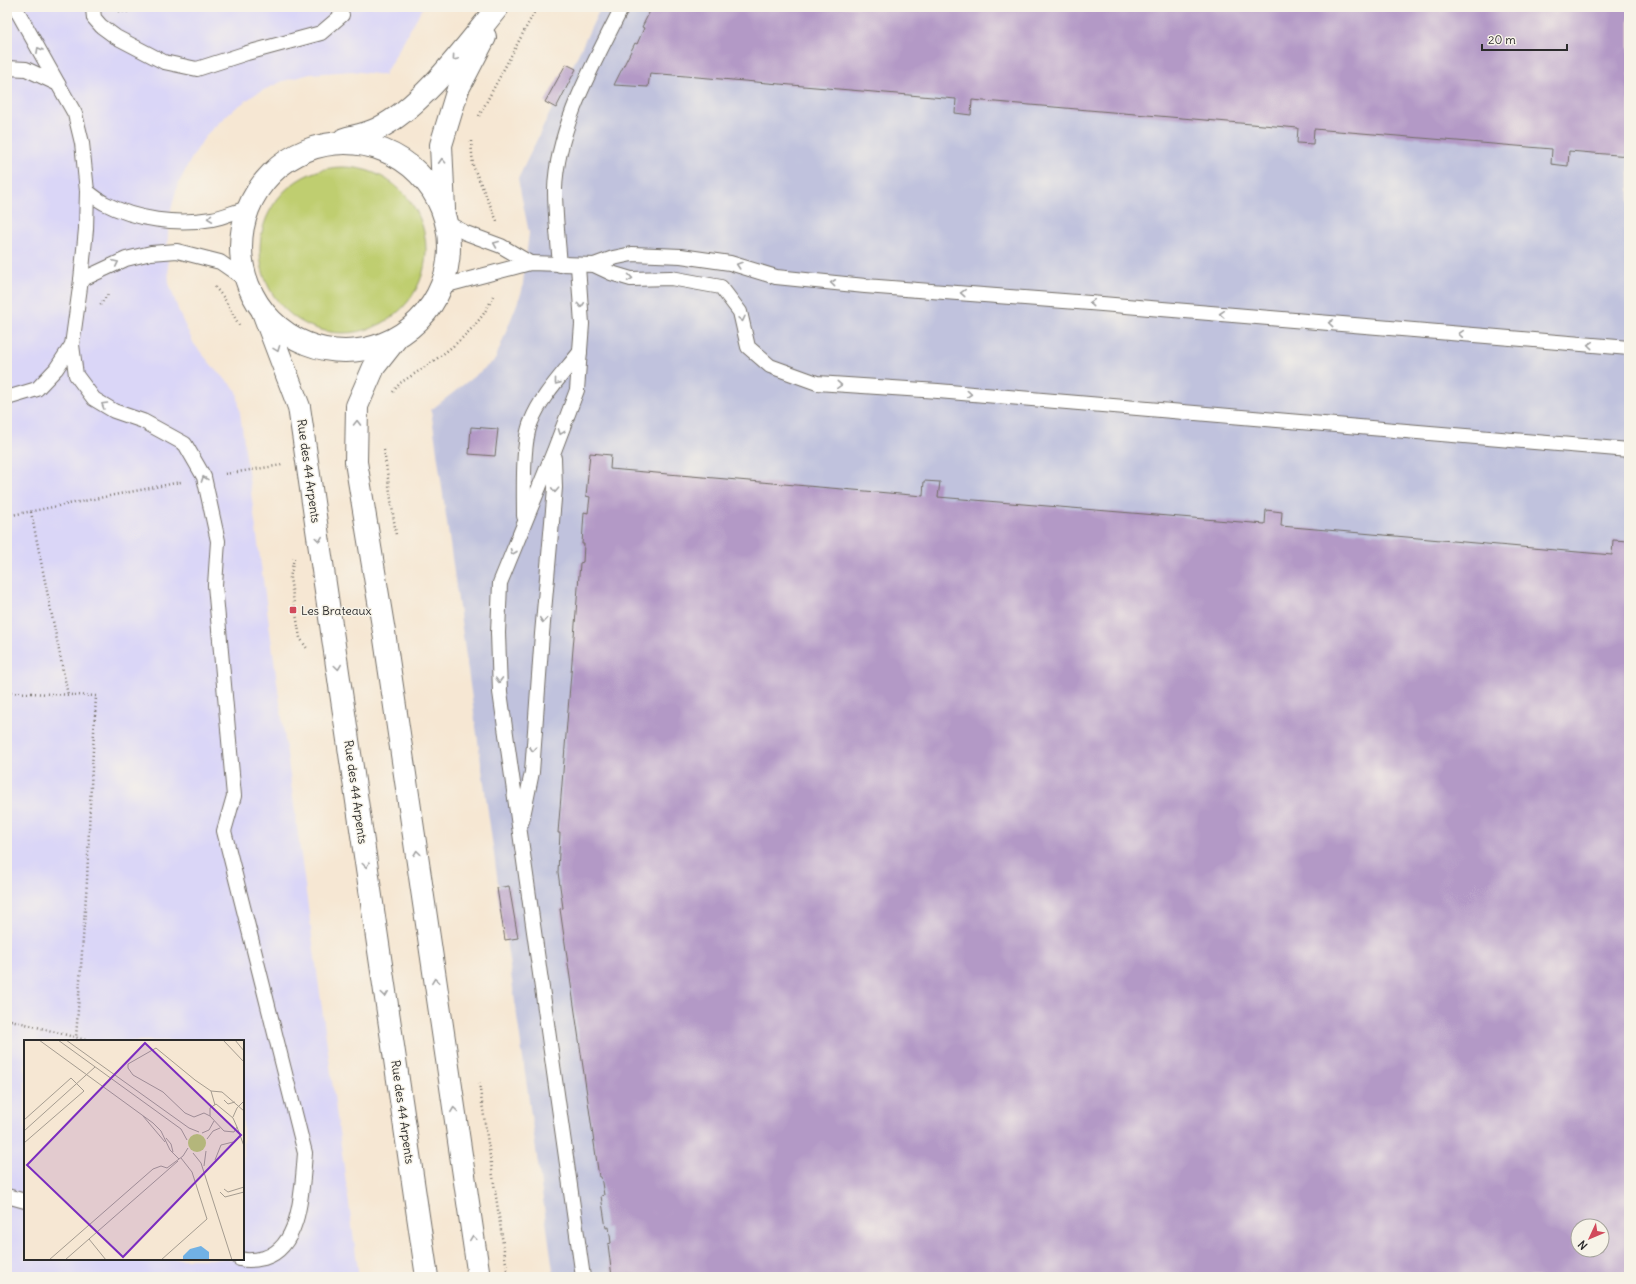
<svg xmlns="http://www.w3.org/2000/svg" width="1636" height="1284" font-family="Delius,sans-serif">
  <style>
    .built { fill: #dad6f7; fill-rule: evenodd }
    .industrial { fill: #c0c2dd; fill-rule: evenodd }
    .green { fill: #bfce70; stroke: #757c4e }
    .building { fill: #b399c6; fill-rule: evenodd }
    .lines { fill: none; stroke-linecap: round; stroke-linejoin: round }
    .lane-casing { stroke: #726d66; stroke-width: 16 }
    .street-casing { stroke: #726d66; stroke-width: 24 }
    .path { stroke: #726d66; stroke-width: 2.5; stroke-dasharray: 1 3; stroke-linecap: butt }
    .lane { stroke: #fff; stroke-width: 14 }
    .street { stroke: #fff; stroke-width: 22 }
    .oneway { stroke: #a0a0a0 }
    .poi-dot { fill: #d1495b; stroke: #f7f3e8; stroke-width: 1.5 }
    .labels { text-anchor: middle; dominant-baseline: central; stroke-width: 3; stroke-linejoin: round; paint-order: stroke }
    .street-label { font-size: 12px; fill: #2b2b2b; stroke: #f7f3e8 }
    .poi-label { font-size: 12px; fill: #2b2b2b; stroke: #f7f3e8; text-anchor: start }
    .inset-road { fill: none; stroke: #a59c90; stroke-width: 1 }
    .view { fill: #7b2cbf; fill-opacity: 0.15; stroke: #7b2cbf; stroke-width: 2 }
    .inset-edge { fill: none; stroke: #2b2b2b; stroke-width: 2 }
  </style>
  <rect width="100%" height="100%" fill="#f7f3e8"/>
  <filter id="ink" filterUnits="userSpaceOnUse"><feTurbulence type="fractalNoise" baseFrequency=".025" numOctaves="2"/><feDisplacementMap in="SourceGraphic" scale="8" xChannelSelector="R" yChannelSelector="G"/><feConvolveMatrix kernelMatrix="1 2 1 2 8 2 1 2 1" color-interpolation-filters="sRGB"/></filter>
  <filter id="wash" filterUnits="userSpaceOnUse"><feTurbulence type="fractalNoise" baseFrequency=".012" numOctaves="4" result="noise"/><feDisplacementMap in="SourceGraphic" scale="16" xChannelSelector="R" yChannelSelector="G"/><feGaussianBlur stdDeviation="0.9" result="paint"/><feColorMatrix in="noise" values="0 0 0 0 0 0 0 0 0 0 0 0 0 0 0 0 0 1.4 0 .05"/><feComposite in="paint" operator="in"/></filter>
  <g filter="url(#wash)">
    <rect width="100%" height="100%" fill="#f6e7d3"/>
    <path class="built" d="M 7,7 L 423,7 L 384,75 L 352,71 L 310,74 L 283,81 L 257,93 L 230,112 L 206,135 L 190,161 L 177,187 L 169,218 L 167,249 L 169,283 L 180,315 L 194,344 L 214,368 L 237,391 L 359,1277 L 7,1277 ZM 25,1041 L 243,1041 L 243,1259 L 25,1259 Z"/>
    <path class="industrial" d="M 601,7 L 1629,7 L 1629,1277 L 554,1277 L 431,410 L 495,360 L 522,291 L 529,233 L 518,179 ZM 1578,1226 L 1602,1226 L 1602,1250 L 1578,1250 Z"/>
    <circle class="green" cx="343" cy="250" r="83"/>
    <g id="blocks">
      <g class="building">
        <path d="M 652,7 L 1629,7 L 1629,156 L 1569,151 L 1568,166 L 1551,164 L 1552,149 L 1314,129 L 1313,144 L 1297,143 L 1298,128 L 972,100 L 971,115 L 955,113 L 956,99 L 650,73 L 648,87 L 614,85 L 635,43 L 637,44 L 644,28 L 642,27 Z"/>
        <path d="M 566,64 L 576,69 L 556,108 L 545,102 Z"/>
        <path d="M 471,427 L 498,429 L 495,456 L 469,454 Z"/>
        <path d="M 590,453 L 611,455 L 610,469 L 923,496 L 924,481 L 940,482 L 938,497 L 1265,524 L 1266,510 L 1282,512 L 1281,526 L 1612,555 L 1613,540 L 1629,541 L 1629,1277 L 661,1277 L 636,1275 L 636,1277 L 612,1277 L 608,1244 L 611,1243 L 609,1227 L 606,1228 L 601,1196 L 604,1195 L 601,1177 L 599,1177 L 560,909 L 563,908 L 558,872 L 560,833 L 558,833 L 580,563 L 583,562 L 584,544 L 582,544 L 584,512 L 588,513 L 590,497 L 586,496 ZM 1578,1226 L 1602,1226 L 1602,1250 L 1578,1250 Z"/>
        <path d="M 509,886 L 518,938 L 505,940 L 497,888 Z"/>
      </g>
    </g>
  </g>
  <g filter="url(#ink)">
    <use href="#blocks" fill-opacity="0" stroke="#726d66" stroke-width="1"/>
    <g class="lines">
      <defs>
        <g id="lane">
          <path d="M 15,7 L 58,84"/>
          <path d="M 93,9 L 94,18 L 101,26 L 116,37 L 164,62 L 197,69 L 247,53 L 321,33 L 342,15"/>
          <path d="M 7,68 L 26,69 L 58,84 L 75,114 L 82,143 L 87,191 L 86,229 L 81,280 L 72,345 L 56,369 L 37,389 L 7,398"/>
          <path d="M 87,191 C 92,195 98,200 104,203 C 136,220 177,225 212,219 C 224,217 236,211 248,208"/>
          <path d="M 447,223 L 466,233 L 501,246 L 530,263"/>
          <path d="M 560,265 C 558,240 555,214 555,189 C 557,126 595,62 622,7"/>
          <path d="M 594,265 L 611,273 L 631,279 L 671,278 L 721,287 L 740,312 L 748,347 L 770,366 L 817,383 L 938,391 L 1629,450"/>
          <path d="M 578,266 L 582,324 L 577,390 L 554,451 L 500,583 L 498,633 L 500,692 L 583,1277"/>
          <path d="M 81,280 L 126,259 L 151,253 L 177,251 L 220,262 L 246,280"/>
          <path d="M 443,286 L 530,263 L 594,265 L 613,258 L 632,254 L 681,256 L 730,263 L 776,277 L 865,286 L 1090,303 L 1629,348"/>
          <path d="M 72,345 L 76,375 L 94,399 L 114,411 L 143,421 L 185,444 L 204,477 L 218,541 L 215,585 L 234,796 L 224,831 L 305,1153 C 302,1186 302,1247 264,1258 C 256,1260 247,1261 240,1259"/>
          <path d="M 524,516 C 524,492 522,443 531,422 C 541,396 563,374 580,352"/>
          <path d="M 522,821 L 532,772 L 542,634 L 555,488 L 554,458"/>
          <path d="M 7,1196 L 25,1201"/>
        </g>
        <g id="street">
          <path d="M 344,139 C 355,136 367,134 377,129 C 422,107 466,46 498,7"/>
          <circle cx="345" cy="247" r="104"/>
          <path d="M 444,209 L 441,145 L 458,89 L 485,37"/>
          <path d="M 263,312 L 299,407 L 427,1277"/>
          <path d="M 396,339 L 374,367 L 357,406 L 356,462 L 384,632 L 479,1277"/>
        </g>
      </defs>
      <use href="#lane" class="lane-casing"/>
      <use href="#street" class="street-casing"/>
      <g class="path">
        <path d="M 119,11 L 130,12 L 132,7"/>
        <path d="M 479,116 L 537,7"/>
        <path d="M 471,141 L 473,166 L 497,221"/>
        <path d="M 215,287 L 224,298 L 239,325"/>
        <path d="M 100,305 L 109,293"/>
        <path d="M 393,392 L 400,383 C 432,363 479,333 493,296"/>
        <path d="M 384,450 L 396,535"/>
        <path d="M 225,474 L 282,465"/>
        <path d="M 31,512 L 68,695"/>
        <path d="M 7,516 L 181,482"/>
        <path d="M 294,558 L 290,578 L 300,638 L 308,650"/>
        <path d="M 7,692 L 96,696 L 90,804 L 87,881 L 76,1038"/>
        <path d="M 7,1019 L 89,1041"/>
        <path d="M 479,1083 L 508,1277"/>
      </g>
      <use href="#lane" class="lane"/>
      <use href="#street" class="street"/>
    </g>
    <defs><path id="oneway-chevron" d="M-2-3.5L2.5 0L-2 3.5" fill="none" stroke-width="1.6" stroke-linecap="round" stroke-linejoin="round"/></defs>
    <g class="oneway">
      <use href="#oneway-chevron" transform="translate(39 50) rotate(-119)"/>
      <use href="#oneway-chevron" transform="translate(455 58) rotate(130)"/>
      <use href="#oneway-chevron" transform="translate(442 161) rotate(-93)"/>
      <use href="#oneway-chevron" transform="translate(210 218) rotate(172)"/>
      <use href="#oneway-chevron" transform="translate(496 244) rotate(-158)"/>
      <use href="#oneway-chevron" transform="translate(116 263) rotate(-25)"/>
      <use href="#oneway-chevron" transform="translate(739 265) rotate(-162)"/>
      <use href="#oneway-chevron" transform="translate(630 278) rotate(8)"/>
      <use href="#oneway-chevron" transform="translate(833 283) rotate(-174)"/>
      <use href="#oneway-chevron" transform="translate(963 293) rotate(-176)"/>
      <use href="#oneway-chevron" transform="translate(1092 303) rotate(-175)"/>
      <use href="#oneway-chevron" transform="translate(581 305) rotate(86)"/>
      <use href="#oneway-chevron" transform="translate(1222 314) rotate(-175)"/>
      <use href="#oneway-chevron" transform="translate(742 319) rotate(77)"/>
      <use href="#oneway-chevron" transform="translate(1331 323) rotate(-175)"/>
      <use href="#oneway-chevron" transform="translate(1461 334) rotate(-175)"/>
      <use href="#oneway-chevron" transform="translate(1590 345) rotate(-175)"/>
      <use href="#oneway-chevron" transform="translate(277 349) rotate(69)"/>
      <use href="#oneway-chevron" transform="translate(557 382) rotate(129)"/>
      <use href="#oneway-chevron" transform="translate(839 385) rotate(4)"/>
      <use href="#oneway-chevron" transform="translate(969 394) rotate(5)"/>
      <use href="#oneway-chevron" transform="translate(104 405) rotate(-149)"/>
      <use href="#oneway-chevron" transform="translate(357 423) rotate(-89)"/>
      <use href="#oneway-chevron" transform="translate(561 432) rotate(110)"/>
      <use href="#oneway-chevron" transform="translate(204 479) rotate(-110)"/>
      <use href="#oneway-chevron" transform="translate(555 490) rotate(93)"/>
      <use href="#oneway-chevron" transform="translate(319 539) rotate(82)"/>
      <use href="#oneway-chevron" transform="translate(513 552) rotate(112)"/>
      <use href="#oneway-chevron" transform="translate(543 620) rotate(95)"/>
      <use href="#oneway-chevron" transform="translate(338 667) rotate(82)"/>
      <use href="#oneway-chevron" transform="translate(499 680) rotate(89)"/>
      <use href="#oneway-chevron" transform="translate(533 749) rotate(94)"/>
      <use href="#oneway-chevron" transform="translate(417 853) rotate(-98)"/>
      <use href="#oneway-chevron" transform="translate(366 865) rotate(82)"/>
      <use href="#oneway-chevron" transform="translate(435 981) rotate(-98)"/>
      <use href="#oneway-chevron" transform="translate(385 994) rotate(82)"/>
      <use href="#oneway-chevron" transform="translate(454 1110) rotate(-98)"/>
      <use href="#oneway-chevron" transform="translate(473 1238) rotate(-98)"/>
    </g>
  </g>
  <rect class="poi-dot" x="289" y="606" width="8" height="8" rx="2"/>
  <g class="labels">
    <g class="street-label">
      <text transform="translate(309 471) rotate(82)">Rue des 44 Arpents</text>
      <text transform="translate(356 792) rotate(82)">Rue des 44 Arpents</text>
      <text transform="translate(403 1112) rotate(82)">Rue des 44 Arpents</text>
    </g>
    <g class="poi-label">
      <text x="301" y="610">Les Brateaux</text>
    </g>
  </g>
  <g transform="translate(24 1040)">
    <rect width="220" height="220" fill="#f6e7d3"/>
    <path d="M164 103a9 9 0 1 1 18 0a9 9 0 1 1-18 0Z" fill="#bfce70"/>
    <path d="M 177,206 L 185,212 L 185,220 L 159,220 L 159,216 L 166,209 Z" fill="#71b1e4"/>
    <path class="inset-road" d="M 15,0 L 129,83 L 137,91 L 146,110 L 155,119M 34,0 L 157,89 L 163,100M 42,0 L 165,88 L 175,92M 199,0 L 220,22M 211,0 L 220,11M 187,51 L 191,65M 200,60 L 204,64 L 211,62M 192,64 L 209,78 L 213,87 L 210,92 L 200,91 L 186,76 L 186,68 ZM 119,76 L 141,102M 186,76 L 180,73 L 170,77 L 161,73 L 139,52 L 109,35 L 104,28 L 104,24 L 132,8 L 171,40 L 187,51 L 198,52 L 220,71M 209,77 L 213,68 L 220,61M 0,80 L 47,38 L 60,51 L 0,103M 213,87 L 220,106M 0,91 L 71,27M 178,93 L 185,90 L 190,81M 142,98 L 147,104 L 149,112M 183,99 L 189,91 L 196,88M 169,113 L 177,123 L 208,220M 191,120 L 197,105 L 209,102M 180,126 L 182,111M 200,149 L 204,152 L 220,147M 196,152 L 201,157 L 220,152M 65,199 L 82,220M 25,220 L 129,129 L 137,126 L 143,128 L 159,116 L 164,108M 41,220 L 154,121M 137,220 L 183,179 L 168,132 L 157,118"/>
    <path class="view" d="M 121,3 L 217,95 L 99,217 L 3,125 Z"/>
    <rect width="220" height="220" class="inset-edge"/>
  </g>
  <rect width="1636" height="1284" fill="none" stroke="#f7f3e8" stroke-width="24"/>
  <g transform="translate(1590 1238) rotate(226)"><circle r="19" fill="#f7f3e8" stroke="#a5a39c"/>
  <path d="M0-3L7 15L0 10L-7 15Z" fill="#d1495b"/>
  <text y="-6" font-size="11" font-weight="bold" text-anchor="middle" fill="#2b2b2b">N</text>
  </g>
  <path d="M1482 44v6h85v-6" fill="none" stroke="#2b2b2b" stroke-width="2"/>
  <text x="1488" y="44" font-size="12" fill="#2b2b2b" stroke="#f7f3e8" stroke-width="3" paint-order="stroke">20 m</text>
</svg>
